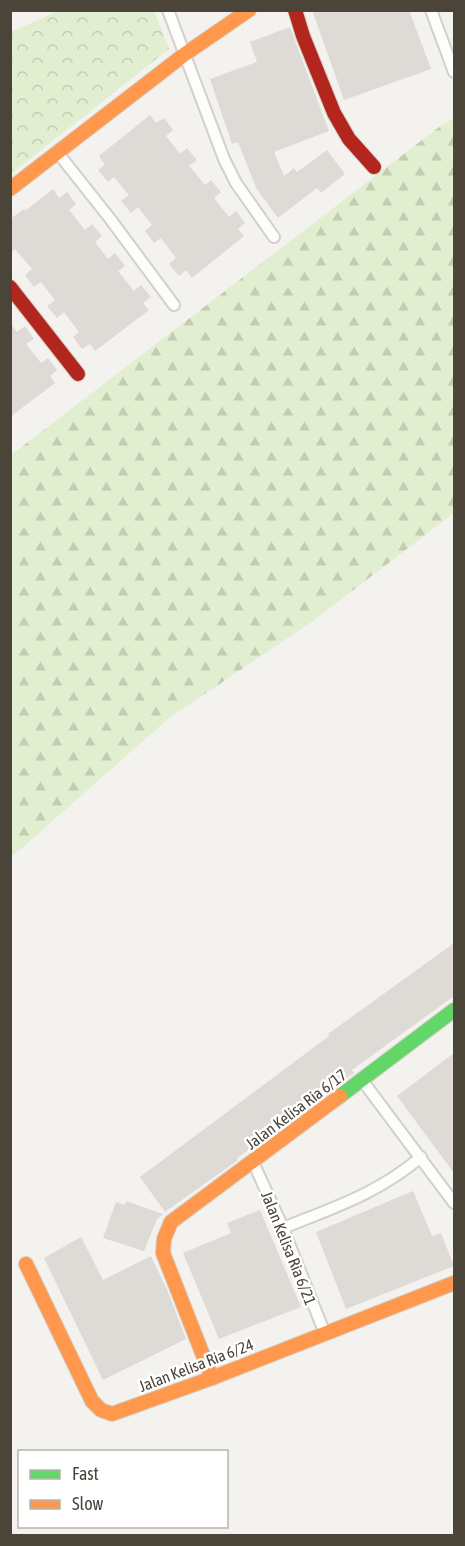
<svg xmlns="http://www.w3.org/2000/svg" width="465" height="1546" font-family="'Asap Condensed',sans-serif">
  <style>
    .forest { fill: url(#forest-firs) }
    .park { fill: url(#park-crowns) }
    .building { fill: #dedbd6 }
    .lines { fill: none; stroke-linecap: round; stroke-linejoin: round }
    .street-casing { stroke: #d2d0cb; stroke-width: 14 }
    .fast-casing { stroke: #d3cfc5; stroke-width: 16 }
    .slow-casing { stroke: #d3cfc5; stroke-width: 16 }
    .jam-casing { stroke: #d3cfc5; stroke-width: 16 }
    .street { stroke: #fdfdfc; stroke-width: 10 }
    .fast { stroke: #63d668; stroke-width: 14 }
    .slow { stroke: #ff974d; stroke-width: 14 }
    .jam { stroke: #b3261e; stroke-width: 14 }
    .labels { text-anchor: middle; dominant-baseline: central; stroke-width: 5; stroke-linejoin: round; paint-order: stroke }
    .street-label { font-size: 16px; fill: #4b4439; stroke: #fff }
  </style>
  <defs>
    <pattern id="forest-firs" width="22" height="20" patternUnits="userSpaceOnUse" patternTransform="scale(1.5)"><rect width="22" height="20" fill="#e1eecf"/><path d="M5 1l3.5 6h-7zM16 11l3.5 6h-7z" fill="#c3cdb2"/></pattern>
    <pattern id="park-crowns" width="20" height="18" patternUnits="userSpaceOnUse" patternTransform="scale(1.5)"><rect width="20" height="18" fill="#e1eecf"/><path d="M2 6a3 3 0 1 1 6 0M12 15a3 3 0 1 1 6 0" fill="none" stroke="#c3cdb2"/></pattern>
  </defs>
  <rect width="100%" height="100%" fill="#f4f2ee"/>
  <path class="forest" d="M 454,118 L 454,513 L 313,621 L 169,718 L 22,848 L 11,856 L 11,455 L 443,124 Z"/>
  <path class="park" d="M 60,10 L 154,11 L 169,49 L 11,174 L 11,32 Z"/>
  <g class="building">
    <path d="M 312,10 L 409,10 L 431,69 L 344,100 Z"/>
    <path d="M 290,27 L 329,131 L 274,152 L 284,176 L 294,168 L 297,172 L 327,150 L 345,174 L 321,193 L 317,188 L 278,218 L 256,188 L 238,142 L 232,144 L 210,79 L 257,62 L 250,42 Z"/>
    <path d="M 150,115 L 156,123 L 164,118 L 173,130 L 166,136 L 180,154 L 187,148 L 197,160 L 189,166 L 205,185 L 211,180 L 221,192 L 214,198 L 229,217 L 236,211 L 245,223 L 238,229 L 244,236 L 192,278 L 186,270 L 179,276 L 169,264 L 176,258 L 161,238 L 154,243 L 145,231 L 152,225 L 138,207 L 131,213 L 121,201 L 129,195 L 114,177 L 108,182 L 98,170 L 105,165 L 99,156 Z"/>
    <path d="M 53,189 L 59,198 L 67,192 L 76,204 L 69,210 L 85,230 L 92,224 L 102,236 L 95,242 L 108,259 L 115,253 L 125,266 L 118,271 L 134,291 L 141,285 L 151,297 L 143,303 L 149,310 L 95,351 L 90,344 L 82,349 L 73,337 L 79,332 L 64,312 L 57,318 L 47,306 L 55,300 L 41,282 L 34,287 L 25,275 L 32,269 L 15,249 L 10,253 L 10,219 L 24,209 L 25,211 Z"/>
    <path d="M 10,323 L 17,332 L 25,326 L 34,339 L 26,344 L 41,363 L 48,358 L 57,370 L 50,376 L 55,383 L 10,417 Z"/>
    <path d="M 454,943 L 454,996 L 352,1070 L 354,1073 L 274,1129 L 276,1131 L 237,1158 L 238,1160 L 165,1212 L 140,1177 L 329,1036 L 328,1034 Z"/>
    <path d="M 454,1053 L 454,1173 L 397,1096 Z"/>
    <path d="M 413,1191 L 432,1236 L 441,1233 L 454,1266 L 346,1309 L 316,1232 Z"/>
    <path d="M 126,1201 L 163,1214 L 157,1219 L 144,1251 L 103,1238 L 116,1202 L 125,1205 Z"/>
    <path d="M 260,1210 L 301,1307 L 219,1339 L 183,1253 L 231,1233 L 227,1223 Z"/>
    <path d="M 81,1237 L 103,1280 L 151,1256 L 168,1292 L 186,1339 L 103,1380 L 44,1258 Z"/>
  </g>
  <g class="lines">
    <defs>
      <g id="street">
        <path d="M 168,10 L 224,159 L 236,183 L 274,237"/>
        <path d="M 431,10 L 454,72"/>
        <path d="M 58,153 L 111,220 L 174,305"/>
        <path d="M 362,1080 L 454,1203"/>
        <path d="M 253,1162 L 283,1228 L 325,1334"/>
        <path d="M 283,1228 C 335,1207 377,1194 421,1157"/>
      </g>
      <path id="fast" d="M 340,1096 L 454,1010"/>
      <g id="slow">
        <path d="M 10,189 L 185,54 L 249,10"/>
        <path d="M 26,1264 L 92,1401 L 101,1410 L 112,1414 L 212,1378 L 454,1283"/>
        <path d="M 212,1378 L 163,1253 L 164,1239 L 171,1222 L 340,1096"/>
      </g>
      <g id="jam">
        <path d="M 295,10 L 303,36 L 334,113 L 349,139 L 374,167"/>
        <path d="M 10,287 L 78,374"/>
      </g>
    </defs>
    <use href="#street" class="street-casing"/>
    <use href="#fast" class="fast-casing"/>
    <use href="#slow" class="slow-casing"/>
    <use href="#jam" class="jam-casing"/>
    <use href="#street" class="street"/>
    <use href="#fast" class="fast"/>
    <use href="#slow" class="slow"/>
    <use href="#jam" class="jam"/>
  </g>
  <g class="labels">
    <g class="street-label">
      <text transform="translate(296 1109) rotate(-37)">Jalan Kelisa Ria 6/17</text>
      <text transform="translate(289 1248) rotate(68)">Jalan Kelisa Ria 6/21</text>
      <text transform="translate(196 1365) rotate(-21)">Jalan Kelisa Ria 6/24</text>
    </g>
  </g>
  <rect width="465" height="1546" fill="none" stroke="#4b4439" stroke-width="24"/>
  <rect x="18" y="1450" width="210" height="78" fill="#ffffff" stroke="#b7b4b0" stroke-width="1.5"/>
  <rect x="30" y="1470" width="30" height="9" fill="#63d668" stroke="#b7b4b0" stroke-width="1.5"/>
  <text x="72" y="1480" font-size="18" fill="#4b4439">Fast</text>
  <rect x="30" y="1500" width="30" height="9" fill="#ff974d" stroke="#b7b4b0" stroke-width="1.5"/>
  <text x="72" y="1510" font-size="18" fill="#4b4439">Slow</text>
</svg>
